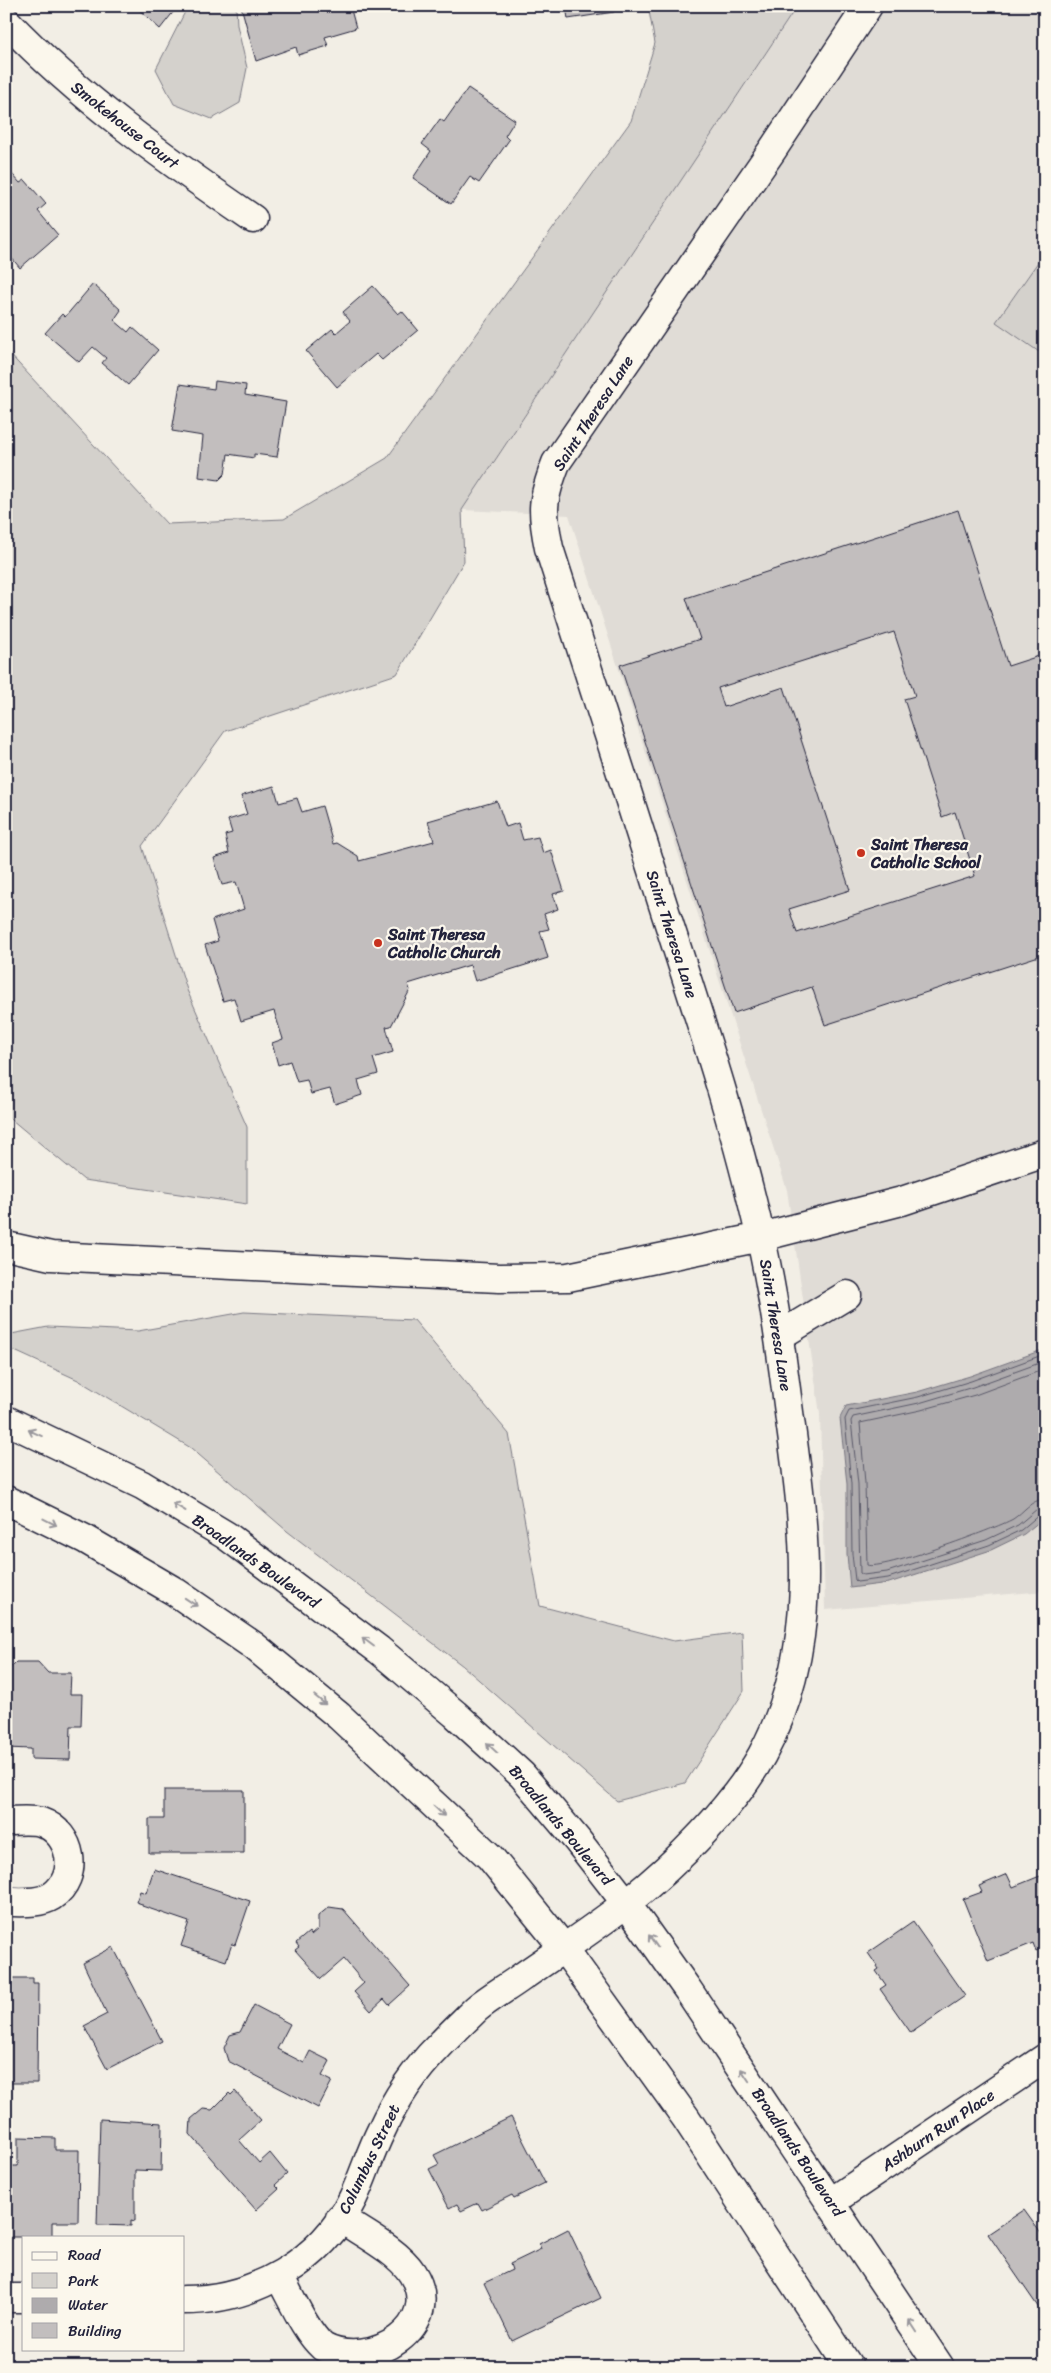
<svg xmlns="http://www.w3.org/2000/svg" width="1051" height="2373" font-family="Sriracha,sans-serif">
  <style>
    .built { fill: #e0dcd6 }
    .green { fill: #d4d1cc; stroke: #7b7a84 }
    .water { fill: #aeabad; stroke: #76747f }
    .lines { fill: none; stroke-linecap: round; stroke-linejoin: round }
    .shore { stroke: #5a5969; stroke-width: 1 }
    .building { fill: #c2bebe; stroke: #22223b; fill-rule: evenodd }
    .minor-casing { stroke: #22223b; stroke-width: 31 }
    .major-casing { stroke: #22223b; stroke-width: 31 }
    .minor { stroke: #fbf7ec; stroke-width: 28 }
    .major { stroke: #fbf7ec; stroke-width: 28 }
    .oneway { stroke: #99979c }
    .poi-dot { fill: #c8321e; stroke: #fbf7ec; stroke-width: 2 }
    .labels { text-anchor: middle; dominant-baseline: central; stroke-width: 4.5; stroke-linejoin: round; paint-order: stroke }
    .street-label { font-size: 16px; fill: #22223b; stroke: #fbf7ec }
    .poi-label { font-size: 16px; font-weight: bold; fill: #22223b; stroke: #fbf7ec; text-anchor: start }
  </style>
  <rect width="100%" height="100%" fill="#f2eee5"/>
  <filter id="ink" filterUnits="userSpaceOnUse"><feTurbulence type="fractalNoise" baseFrequency=".02" numOctaves="2"/><feDisplacementMap in="SourceGraphic" scale="10" xChannelSelector="R" yChannelSelector="G"/><feConvolveMatrix kernelMatrix="1 2 1 2 8 2 1 2 1" color-interpolation-filters="sRGB"/></filter>
  <g filter="url(#ink)">
    <path class="built" d="M 797,6 L 1045,6 L 1045,1591 L 825,1610 L 820,1414 L 787,1190 L 569,515 L 462,510 Z"/>
    <g class="green">
      <path d="M 188,6 L 236,6 L 237,25 L 247,68 L 240,103 L 212,119 L 174,104 L 156,69 Z"/>
      <path d="M 648,6 L 797,6 L 462,510 L 464,561 L 397,674 L 225,731 L 142,846 L 187,990 L 247,1127 L 247,1204 L 84,1180 L 6,1115 L 6,350 L 167,524 L 284,519 L 387,458 L 631,121 L 655,43 Z"/>
      <path d="M 1045,252 L 1045,356 L 996,322 Z"/>
      <path d="M 244,1312 L 414,1320 L 509,1434 L 540,1606 L 674,1641 L 742,1632 L 744,1691 L 685,1783 L 617,1801 L 463,1666 L 287,1531 L 191,1448 L 78,1380 L 6,1347 L 6,1335 L 48,1327 L 138,1331 Z"/>
    </g>
    <path class="water" d="M 1045,1349 L 1045,1517 L 1024,1534 L 991,1550 L 889,1583 L 850,1588 L 847,1554 L 847,1484 L 840,1418 L 846,1406 L 917,1392 L 970,1376 Z"/>
    <g class="lines">
      <g class="shore">
        <path d="M 1045,1354 L 971,1381 L 918,1397 L 849,1411 L 845,1419 L 851,1484 L 852,1554 L 855,1580 L 857,1582 L 888,1578 L 989,1545 L 1021,1530 L 1040,1514 L 1045,1513"/>
        <path d="M 1045,1361 L 973,1387 L 919,1403 L 853,1417 L 851,1421 L 858,1484 L 860,1573 L 863,1575 L 887,1572 L 986,1540 L 1018,1525 L 1037,1509 L 1045,1507"/>
        <path d="M 1045,1369 L 975,1395 L 921,1410 L 860,1423 L 865,1483 L 867,1565 C 881,1571 995,1529 1013,1519 C 1024,1512 1030,1500 1045,1499"/>
      </g>
    </g>
    <g class="building">
      <path d="M 135,6 L 178,6 L 160,29 Z"/>
      <path d="M 241,6 L 350,6 L 356,28 L 325,37 L 328,46 L 298,55 L 296,47 L 256,61 Z"/>
      <path d="M 566,6 L 613,6 L 614,12 L 568,19 Z"/>
      <path d="M 468,88 L 515,120 L 505,136 L 509,140 L 479,183 L 470,177 L 451,204 L 413,178 L 431,151 L 422,144 L 440,119 L 444,122 Z"/>
      <path d="M 6,167 L 20,183 L 25,180 L 46,204 L 38,211 L 58,235 L 20,268 L 6,251 Z"/>
      <path d="M 93,284 L 121,310 L 114,320 L 128,332 L 132,327 L 158,350 L 128,385 L 102,363 L 106,358 L 93,347 L 79,362 L 45,333 L 62,314 L 65,317 Z"/>
      <path d="M 373,286 L 398,314 L 402,311 L 418,330 L 382,360 L 376,354 L 337,387 L 306,351 L 332,329 L 336,333 L 350,321 L 343,312 Z"/>
      <path d="M 215,381 L 246,385 L 245,395 L 286,402 L 277,457 L 254,454 L 254,458 L 228,454 L 225,474 L 219,480 L 199,477 L 203,436 L 172,431 L 180,384 L 214,389 Z"/>
      <path d="M 958,510 L 1008,666 L 1045,654 L 1045,954 L 825,1025 L 812,987 L 734,1013 L 620,665 L 700,639 L 686,598 ZM 894,632 L 915,696 L 904,699 L 942,817 L 955,812 L 975,876 L 797,933 L 789,909 L 850,890 L 784,687 L 724,707 L 718,688 Z"/>
      <path d="M 274,786 L 279,803 L 297,798 L 302,812 L 322,806 L 333,844 L 337,843 L 358,856 L 359,861 L 434,841 L 428,821 L 497,801 L 506,827 L 518,823 L 523,840 L 538,837 L 543,853 L 551,850 L 564,891 L 553,894 L 558,909 L 544,914 L 549,929 L 540,931 L 548,958 L 475,981 L 470,965 L 408,984 L 410,990 L 391,1026 L 386,1027 L 393,1052 L 373,1058 L 378,1074 L 358,1080 L 362,1095 L 335,1104 L 330,1089 L 311,1094 L 307,1080 L 297,1082 L 290,1061 L 278,1065 L 272,1043 L 283,1039 L 274,1011 L 241,1021 L 234,998 L 223,1001 L 205,945 L 218,941 L 212,920 L 244,909 L 236,882 L 222,885 L 214,858 L 229,853 L 225,835 L 232,833 L 228,820 L 247,814 L 241,796 Z"/>
      <path d="M 16,1662 L 38,1662 L 48,1673 L 71,1673 L 70,1694 L 82,1694 L 81,1726 L 71,1726 L 70,1760 L 31,1759 L 31,1749 L 6,1748 L 8,1670 Z"/>
      <path d="M 164,1790 L 244,1790 L 244,1853 L 149,1853 L 149,1819 L 164,1819 Z"/>
      <path d="M 154,1869 L 250,1901 L 235,1945 L 232,1944 L 226,1961 L 181,1946 L 189,1922 L 142,1906 L 142,1904 L 136,1902 L 140,1891 L 146,1893 Z"/>
      <path d="M 1007,1874 L 1013,1887 L 1040,1876 L 1045,1887 L 1045,1947 L 1036,1951 L 1033,1943 L 988,1961 L 963,1899 L 982,1892 L 979,1886 Z"/>
      <path d="M 329,1907 L 343,1909 L 410,1986 L 389,2005 L 384,1999 L 371,2011 L 354,1992 L 364,1983 L 344,1959 L 321,1979 L 295,1950 L 299,1947 L 296,1943 L 309,1932 L 311,1935 L 318,1929 L 318,1916 Z"/>
      <path d="M 913,1922 L 965,1996 L 911,2033 L 880,1989 L 886,1985 L 876,1971 L 879,1969 L 868,1953 Z"/>
      <path d="M 113,1947 L 162,2041 L 107,2069 L 84,2026 L 107,2014 L 83,1963 Z"/>
      <path d="M 6,1978 L 33,1978 L 33,1983 L 38,1983 L 37,2083 L 6,2083 Z"/>
      <path d="M 254,2005 L 290,2024 L 277,2049 L 304,2063 L 310,2051 L 330,2061 L 322,2076 L 332,2081 L 318,2108 L 228,2061 L 224,2048 L 230,2035 L 240,2032 Z"/>
      <path d="M 235,2091 L 261,2120 L 239,2140 L 259,2163 L 270,2153 L 287,2174 L 275,2185 L 279,2189 L 256,2210 L 190,2134 L 191,2119 L 203,2109 L 212,2110 L 229,2093 L 231,2095 Z"/>
      <path d="M 511,2117 L 545,2183 L 514,2198 L 512,2195 L 482,2210 L 478,2203 L 461,2211 L 457,2204 L 449,2208 L 429,2169 L 439,2164 L 434,2155 Z"/>
      <path d="M 100,2119 L 162,2123 L 161,2171 L 135,2170 L 135,2221 L 131,2220 L 131,2226 L 97,2225 Z"/>
      <path d="M 18,2137 L 55,2138 L 55,2150 L 79,2150 L 78,2222 L 52,2222 L 52,2237 L 9,2237 L 10,2166 L 18,2166 Z"/>
      <path d="M 1024,2210 L 1045,2239 L 1045,2317 L 988,2234 Z"/>
      <path d="M 568,2229 L 601,2298 L 512,2341 L 484,2283 L 512,2270 L 510,2264 L 541,2249 L 539,2244 Z"/>
      <rect x="6" y="2365" width="25" height="2"/>
      <path d="M 93,2365 L 128,2366 L 128,2367 L 92,2367 Z"/>
    </g>
    <g class="lines">
      <defs>
        <g id="minor">
          <path d="M 6,21 C 81,99 164,158 253,219"/>
          <path d="M 6,1246 L 51,1256 L 499,1278 L 568,1277 L 761,1237 L 902,1201 L 1045,1153"/>
          <path d="M 779,1336 L 847,1295"/>
          <path d="M 6,1821 C 17,1821 31,1819 41,1822 C 73,1833 80,1877 52,1896 C 39,1904 21,1902 6,1902"/>
          <path d="M 831,2202 L 1045,2058"/>
          <path d="M 279,2276 C 291,2297 305,2331 323,2347 C 371,2373 446,2325 412,2273 C 398,2251 362,2233 340,2218"/>
          <path d="M 6,2298 L 24,2298"/>
          <path d="M 184,2300 C 253,2300 322,2262 353,2198 C 363,2177 370,2153 381,2131 C 395,2100 415,2070 439,2046 C 451,2033 464,2021 476,2009 C 489,1998 505,1989 519,1979 C 556,1953 594,1929 629,1901 C 676,1864 733,1807 762,1755 C 820,1648 806,1535 790,1420 C 782,1358 774,1296 760,1235 C 735,1123 698,1014 663,905 C 625,786 588,667 549,548 C 541,510 542,499 556,463 L 773,149 L 868,6"/>
        </g>
        <g id="major">
          <path d="M 6,1420 L 142,1485 L 227,1536 L 379,1650 L 455,1714 L 522,1775 L 577,1840 L 626,1903 L 688,1990 L 940,2367"/>
          <path d="M 6,1500 L 85,1539 L 174,1591 L 254,1646 L 339,1716 L 490,1857 L 563,1947 L 686,2118 L 849,2367"/>
        </g>
      </defs>
      <use href="#minor" class="minor-casing"/>
      <use href="#major" class="major-casing"/>
      <use href="#minor" class="minor"/>
      <use href="#major" class="major"/>
    </g>
    <defs><path id="oneway-shaft" d="M-6 0H5M1.5-3L5.5 0L1.5 3" fill="none" stroke-width="1.6" stroke-linecap="round" stroke-linejoin="round" transform="scale(1.25)"/></defs>
    <g class="oneway">
      <use href="#oneway-shaft" transform="translate(35 1433) rotate(-155)"/>
      <use href="#oneway-shaft" transform="translate(179 1507) rotate(-149)"/>
      <use href="#oneway-shaft" transform="translate(50 1522) rotate(27)"/>
      <use href="#oneway-shaft" transform="translate(191 1602) rotate(34)"/>
      <use href="#oneway-shaft" transform="translate(368 1642) rotate(-143)"/>
      <use href="#oneway-shaft" transform="translate(320 1700) rotate(39)"/>
      <use href="#oneway-shaft" transform="translate(492 1748) rotate(-137)"/>
      <use href="#oneway-shaft" transform="translate(439 1811) rotate(43)"/>
      <use href="#oneway-shaft" transform="translate(653 1941) rotate(-125)"/>
      <use href="#oneway-shaft" transform="translate(745 2075) rotate(-124)"/>
      <use href="#oneway-shaft" transform="translate(913 2326) rotate(-123)"/>
    </g>
  </g>
  <g class="poi-dot">
    <circle cx="861" cy="853" r="5"/>
    <circle cx="378" cy="943" r="5"/>
  </g>
  <g class="labels">
    <g class="street-label">
      <text transform="translate(125 125) rotate(38)">Smokehouse Court</text>
      <text transform="translate(593 413) rotate(-57)">Saint Theresa Lane</text>
      <text transform="translate(672 934) rotate(72)">Saint Theresa Lane</text>
      <text transform="translate(776 1325) rotate(81)">Saint Theresa Lane</text>
      <text transform="translate(256 1561) rotate(35)">Broadlands Boulevard</text>
      <text transform="translate(561 1825) rotate(50)">Broadlands Boulevard</text>
      <text transform="translate(938 2130) rotate(-34)">Ashburn Run Place</text>
      <text transform="translate(798 2152) rotate(56)">Broadlands Boulevard</text>
      <text transform="translate(369 2159) rotate(-64)">Columbus Street</text>
    </g>
    <g class="poi-label">
      <text x="871" y="844">Saint Theresa<tspan x="871" dy="18">Catholic School</tspan></text>
      <text x="388" y="934">Saint Theresa<tspan x="388" dy="18">Catholic Church</tspan></text>
    </g>
  </g>
  <rect width="1051" height="2373" fill="none" stroke="#fbf7ec" stroke-width="25"/>
  <rect x="12" y="12" width="1026" height="2348" fill="none" stroke="#22223b" stroke-width="2" filter="url(#ink)"/>
  <rect x="22" y="2236" width="162" height="115" fill="#fbf7ec" stroke="#a4a2a5"/>
  <rect x="32" y="2252" width="25" height="8" fill="#fbf7ec" stroke="#a4a2a5"/>
  <text x="68" y="2260" font-size="15" fill="#22223b">Road</text>
  <rect x="32" y="2273" width="25" height="15" fill="#d4d1cc" stroke="#a4a2a5"/>
  <text x="68" y="2286" font-size="15" fill="#22223b">Park</text>
  <rect x="32" y="2298" width="25" height="15" fill="#aeabad" stroke="#a4a2a5"/>
  <text x="68" y="2310" font-size="15" fill="#22223b">Water</text>
  <rect x="32" y="2323" width="25" height="15" fill="#c2bebe" stroke="#a4a2a5"/>
  <text x="68" y="2336" font-size="15" fill="#22223b">Building</text>
</svg>
